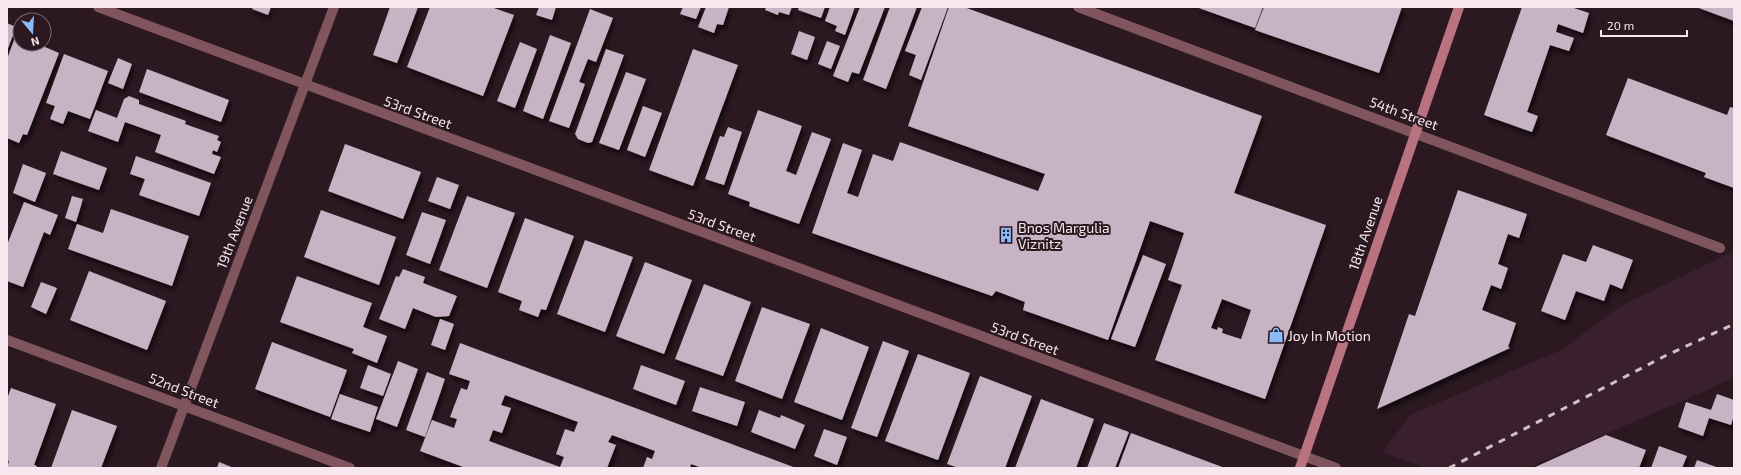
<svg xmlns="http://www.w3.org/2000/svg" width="1741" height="475" font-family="'Exo 2',sans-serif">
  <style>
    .built { fill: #39202c }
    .building { fill: #c8b3c4; fill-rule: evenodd; filter: url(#shadow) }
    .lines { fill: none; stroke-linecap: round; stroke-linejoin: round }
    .street { stroke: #81555d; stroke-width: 10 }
    .secondary { stroke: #b97380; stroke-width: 10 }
    .rail { stroke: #d0c1c7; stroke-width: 3; stroke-dasharray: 7 7; stroke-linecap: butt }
    .labels { text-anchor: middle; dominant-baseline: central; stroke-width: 4; stroke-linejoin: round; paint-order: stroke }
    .street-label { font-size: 14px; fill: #f6e8ee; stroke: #2b1821 }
    .poi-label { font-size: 14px; fill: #f6e8ee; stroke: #2b1821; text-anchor: start }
  </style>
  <defs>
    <filter id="shadow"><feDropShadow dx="2.5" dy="4.5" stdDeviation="2" flood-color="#0009"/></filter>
  </defs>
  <rect width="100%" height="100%" fill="#2b1821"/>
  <path class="built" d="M 1734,251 L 1734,377 L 1710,389 L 1527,468 L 1426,468 L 1382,452 L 1410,415 L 1561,350 L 1621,306 Z"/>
  <g class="building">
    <path d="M 253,7 L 271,7 L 268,15 L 252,9 Z"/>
    <path d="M 390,7 L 418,7 L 397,63 L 373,55 Z"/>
    <path d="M 430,7 L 491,7 L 514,15 L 483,96 L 407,67 Z"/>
    <path d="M 539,7 L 556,7 L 552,20 L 536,15 Z"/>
    <path d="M 683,7 L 701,7 L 696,19 L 680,14 Z"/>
    <path d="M 706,7 L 729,7 L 723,25 L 717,24 L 714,33 L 698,27 Z"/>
    <path d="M 766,7 L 792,7 L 789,15 L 779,12 L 778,15 L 765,10 Z"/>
    <path d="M 799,7 L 825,7 L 821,18 L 798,10 Z"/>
    <path d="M 830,7 L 855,7 L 845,35 L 835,31 L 837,26 L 825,21 Z"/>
    <path d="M 860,7 L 885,7 L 859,74 L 852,72 L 848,82 L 833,76 Z"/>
    <path d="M 890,7 L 917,7 L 886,89 L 863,80 Z"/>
    <path d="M 922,7 L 948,7 L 921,80 L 909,75 L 916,55 L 905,51 Z"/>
    <path d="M 949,7 L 964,7 L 1262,116 L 1234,193 L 1326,225 L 1265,399 L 1155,360 L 1182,285 L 1168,280 L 1184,233 L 1150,221 L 1108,340 L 1023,310 L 1025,302 L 996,291 L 992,296 L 812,233 L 843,143 L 862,150 L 847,193 L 858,197 L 873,154 L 893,161 L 900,142 L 1038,191 L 1045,174 L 908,126 ZM 1222,299 L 1251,310 L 1241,339 L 1222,333 L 1223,329 L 1218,327 L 1217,330 L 1211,328 Z"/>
    <path d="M 1196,7 L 1263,7 L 1255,28 Z"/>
    <path d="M 1264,7 L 1402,7 L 1379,73 L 1255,30 Z"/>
    <path d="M 1522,7 L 1571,7 L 1589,13 L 1583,33 L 1558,24 L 1556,32 L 1574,38 L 1569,51 L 1550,45 L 1527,112 L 1538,116 L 1532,132 L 1484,115 Z"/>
    <path d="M 1696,7 L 1734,7 L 1734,21 Z"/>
    <path d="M 590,9 L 613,18 L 596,62 L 588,59 L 579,82 L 585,84 L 569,128 L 549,121 Z"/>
    <path d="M 7,23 L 16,27 L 7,51 Z"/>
    <path d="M 799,31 L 815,37 L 807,60 L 791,54 Z"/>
    <path d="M 16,35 L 20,37 L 20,44 L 38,44 L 59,53 L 27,135 L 23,134 L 19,143 L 7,138 L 7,59 Z"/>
    <path d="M 550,35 L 571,43 L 543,119 L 523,111 Z"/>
    <path d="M 827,41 L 840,46 L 831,69 L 818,64 Z"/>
    <path d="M 520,42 L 537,49 L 515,108 L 497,101 Z"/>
    <path d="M 606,49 L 624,55 L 592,142 L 588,143 L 578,139 L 575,134 Z"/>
    <path d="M 693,49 L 738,65 L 693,186 L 649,170 Z"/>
    <path d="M 64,54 L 108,71 L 90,119 L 68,111 L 63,124 L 50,119 L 55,106 L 46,103 Z"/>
    <path d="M 118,58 L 132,64 L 123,89 L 108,83 Z"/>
    <path d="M 147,69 L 229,100 L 221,122 L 139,92 Z"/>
    <path d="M 626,72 L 646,79 L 619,150 L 599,143 Z"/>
    <path d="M 1628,78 L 1727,115 L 1730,107 L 1734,108 L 1734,188 L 1704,177 L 1706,173 L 1606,135 Z"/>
    <path d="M 129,96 L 139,100 L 139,104 L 186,121 L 185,124 L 219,136 L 217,140 L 221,142 L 217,152 L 213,150 L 212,154 L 221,157 L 214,174 L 155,152 L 161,135 L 125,122 L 118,142 L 88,131 L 96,110 L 117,118 L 124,99 Z"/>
    <path d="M 643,106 L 662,113 L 645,157 L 627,150 Z"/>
    <path d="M 758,110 L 802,126 L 786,171 L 796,175 L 812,132 L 831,139 L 799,224 L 749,206 L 750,202 L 728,194 Z"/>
    <path d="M 728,127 L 742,132 L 724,185 L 705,179 L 720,136 L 724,137 Z"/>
    <path d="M 345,144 L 421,172 L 403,219 L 328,191 Z"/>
    <path d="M 61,151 L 107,168 L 99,190 L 53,174 Z"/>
    <path d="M 136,156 L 211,183 L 199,216 L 139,195 L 145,179 L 130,174 Z"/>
    <path d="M 23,164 L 46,173 L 35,202 L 13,193 Z"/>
    <path d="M 437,177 L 459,185 L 450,209 L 428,201 Z"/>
    <path d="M 1458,190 L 1527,214 L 1519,238 L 1508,234 L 1498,264 L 1508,268 L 1501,289 L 1491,285 L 1482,310 L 1516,323 L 1508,347 L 1510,348 L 1377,409 L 1409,314 L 1415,316 Z"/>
    <path d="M 72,196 L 83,199 L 76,222 L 65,218 Z"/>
    <path d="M 467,196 L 515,213 L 487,288 L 439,270 Z"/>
    <path d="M 24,202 L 58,215 L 50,235 L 44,232 L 23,287 L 7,281 L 7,245 Z"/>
    <path d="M 111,209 L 189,236 L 172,286 L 68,249 L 77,224 L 103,233 Z"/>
    <path d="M 321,210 L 396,237 L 379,285 L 304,257 Z"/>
    <path d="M 422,212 L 446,220 L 430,264 L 406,255 Z"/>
    <path d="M 525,218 L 574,236 L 546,310 L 541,309 L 538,317 L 519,310 L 522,301 L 498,292 Z"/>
    <path d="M 585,240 L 633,257 L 605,332 L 557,314 Z"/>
    <path d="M 1593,245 L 1633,260 L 1622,289 L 1610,284 L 1604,301 L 1576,291 L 1565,320 L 1541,311 L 1563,254 L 1586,262 Z"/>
    <path d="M 1143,255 L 1166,264 L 1135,347 L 1111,339 Z"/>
    <path d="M 645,262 L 692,280 L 664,354 L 616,336 Z"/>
    <path d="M 403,269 L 425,277 L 423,283 L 457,296 L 449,316 L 436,317 L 413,308 L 405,329 L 379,319 L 396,276 L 399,277 Z"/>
    <path d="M 89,271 L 166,301 L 147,350 L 70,320 Z"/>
    <path d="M 297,276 L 372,303 L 363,327 L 387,336 L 377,363 L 352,353 L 354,349 L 280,322 Z"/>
    <path d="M 41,282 L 57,288 L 46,314 L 31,307 Z"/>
    <path d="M 704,284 L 751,302 L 723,376 L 675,359 Z"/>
    <path d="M 762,307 L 810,324 L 782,399 L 735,381 Z"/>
    <path d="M 440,319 L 454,324 L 445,350 L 431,345 Z"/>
    <path d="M 821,328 L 869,347 L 842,420 L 794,402 Z"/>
    <path d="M 883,341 L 909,351 L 877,437 L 851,428 Z"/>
    <path d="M 272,342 L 347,370 L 330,417 L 255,389 Z"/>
    <path d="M 460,343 L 646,412 L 796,468 L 702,468 L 691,464 L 690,468 L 643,468 L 647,457 L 652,459 L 655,451 L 612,435 L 608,442 L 616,445 L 607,468 L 466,468 L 420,451 L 432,420 L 454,428 L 457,419 L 450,417 L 461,388 L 467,390 L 470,381 L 449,374 ZM 505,395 L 578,422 L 574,432 L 565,429 L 556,454 L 564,457 L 560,467 L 489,441 L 493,430 L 502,433 L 511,408 L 501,405 Z"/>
    <path d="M 918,354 L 970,373 L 938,460 L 885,441 Z"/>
    <path d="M 398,361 L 418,369 L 397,427 L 376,419 Z"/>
    <path d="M 368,365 L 391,374 L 383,396 L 360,388 Z"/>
    <path d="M 641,365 L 685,381 L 676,405 L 633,389 Z"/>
    <path d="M 427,372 L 445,379 L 425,437 L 406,430 Z"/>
    <path d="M 980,376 L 1032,396 L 1005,468 L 959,468 L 947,464 Z"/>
    <path d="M 700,387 L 745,402 L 737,426 L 692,411 Z"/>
    <path d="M 11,388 L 56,404 L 34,465 L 37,466 L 36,468 L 7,468 L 9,461 L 7,460 L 7,399 Z"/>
    <path d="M 340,394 L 378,407 L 370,432 L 331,419 Z"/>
    <path d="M 1717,394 L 1734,400 L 1734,415 L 1731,425 L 1709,418 L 1703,436 L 1678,427 L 1686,402 L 1711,410 Z"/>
    <path d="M 1041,399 L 1094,419 L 1076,468 L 1015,468 Z"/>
    <path d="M 72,410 L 117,426 L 101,468 L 51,468 Z"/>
    <path d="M 759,410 L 780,418 L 781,415 L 805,425 L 795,449 L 751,432 Z"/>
    <path d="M 1104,423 L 1129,432 L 1115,468 L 1087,468 Z"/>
    <path d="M 824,429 L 847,437 L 837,465 L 814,456 Z"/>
    <path d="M 1131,433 L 1225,468 L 1118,468 Z"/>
    <path d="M 1606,435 L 1646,450 L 1639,468 L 1533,468 Z"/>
    <path d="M 1659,446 L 1687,456 L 1682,468 L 1651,468 Z"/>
    <path d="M 1697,460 L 1719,468 L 1694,468 Z"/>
    <path d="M 219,462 L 234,468 L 217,468 Z"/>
  </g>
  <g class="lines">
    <g class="street">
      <path d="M 98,7 L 1336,468"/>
      <path d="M 1078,7 L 1720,248"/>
      <path d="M 7,340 L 350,468"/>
      <path d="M 161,468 L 334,7"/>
    </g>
    <path class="secondary" d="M 1300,468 L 1459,7"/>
    <path class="rail" d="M 1449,468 L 1665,356 L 1734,324"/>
  </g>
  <defs>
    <symbol id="building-bare" viewBox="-9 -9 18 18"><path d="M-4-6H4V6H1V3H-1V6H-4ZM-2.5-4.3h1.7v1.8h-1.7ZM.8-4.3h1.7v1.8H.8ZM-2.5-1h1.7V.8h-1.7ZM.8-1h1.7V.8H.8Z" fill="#89bafc" stroke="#2b1821" stroke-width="2.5" paint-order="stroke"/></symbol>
    <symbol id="shop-bare" viewBox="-9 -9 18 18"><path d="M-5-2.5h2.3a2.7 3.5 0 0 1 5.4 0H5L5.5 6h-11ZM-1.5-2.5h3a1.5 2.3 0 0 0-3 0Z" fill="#89bafc" stroke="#2b1821" stroke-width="2.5" paint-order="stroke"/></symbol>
  </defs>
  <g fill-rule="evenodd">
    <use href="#building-bare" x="995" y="224" width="22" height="22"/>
    <use href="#shop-bare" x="1265" y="324" width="22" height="22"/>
  </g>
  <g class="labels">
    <g class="street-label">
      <text transform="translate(418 112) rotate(20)">53rd Street</text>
      <text transform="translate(1404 113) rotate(20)">54th Street</text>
      <text transform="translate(722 225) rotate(20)">53rd Street</text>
      <text transform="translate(234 232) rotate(-69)">19th Avenue</text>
      <text transform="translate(1365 233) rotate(-71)">18th Avenue</text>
      <text transform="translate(1025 338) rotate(20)">53rd Street</text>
      <text transform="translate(184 390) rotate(21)">52nd Street</text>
    </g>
    <g class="poi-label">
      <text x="1018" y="227">Bnos Margulia<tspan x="1018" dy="16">Viznitz</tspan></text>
      <text x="1288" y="335">Joy In Motion</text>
    </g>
  </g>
  <rect width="1741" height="475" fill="none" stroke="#f6e8ee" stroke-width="16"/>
  <g transform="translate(32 32) rotate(162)"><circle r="19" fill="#2b1821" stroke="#7c6b73"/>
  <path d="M0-3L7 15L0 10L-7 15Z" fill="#89bafc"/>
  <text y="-6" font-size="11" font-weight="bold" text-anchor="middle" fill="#f6e8ee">N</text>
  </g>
  <path d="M1601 30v6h86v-6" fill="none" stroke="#f6e8ee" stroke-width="2"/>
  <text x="1607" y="30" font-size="12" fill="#f6e8ee" stroke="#2b1821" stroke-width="3" paint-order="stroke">20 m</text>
</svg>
